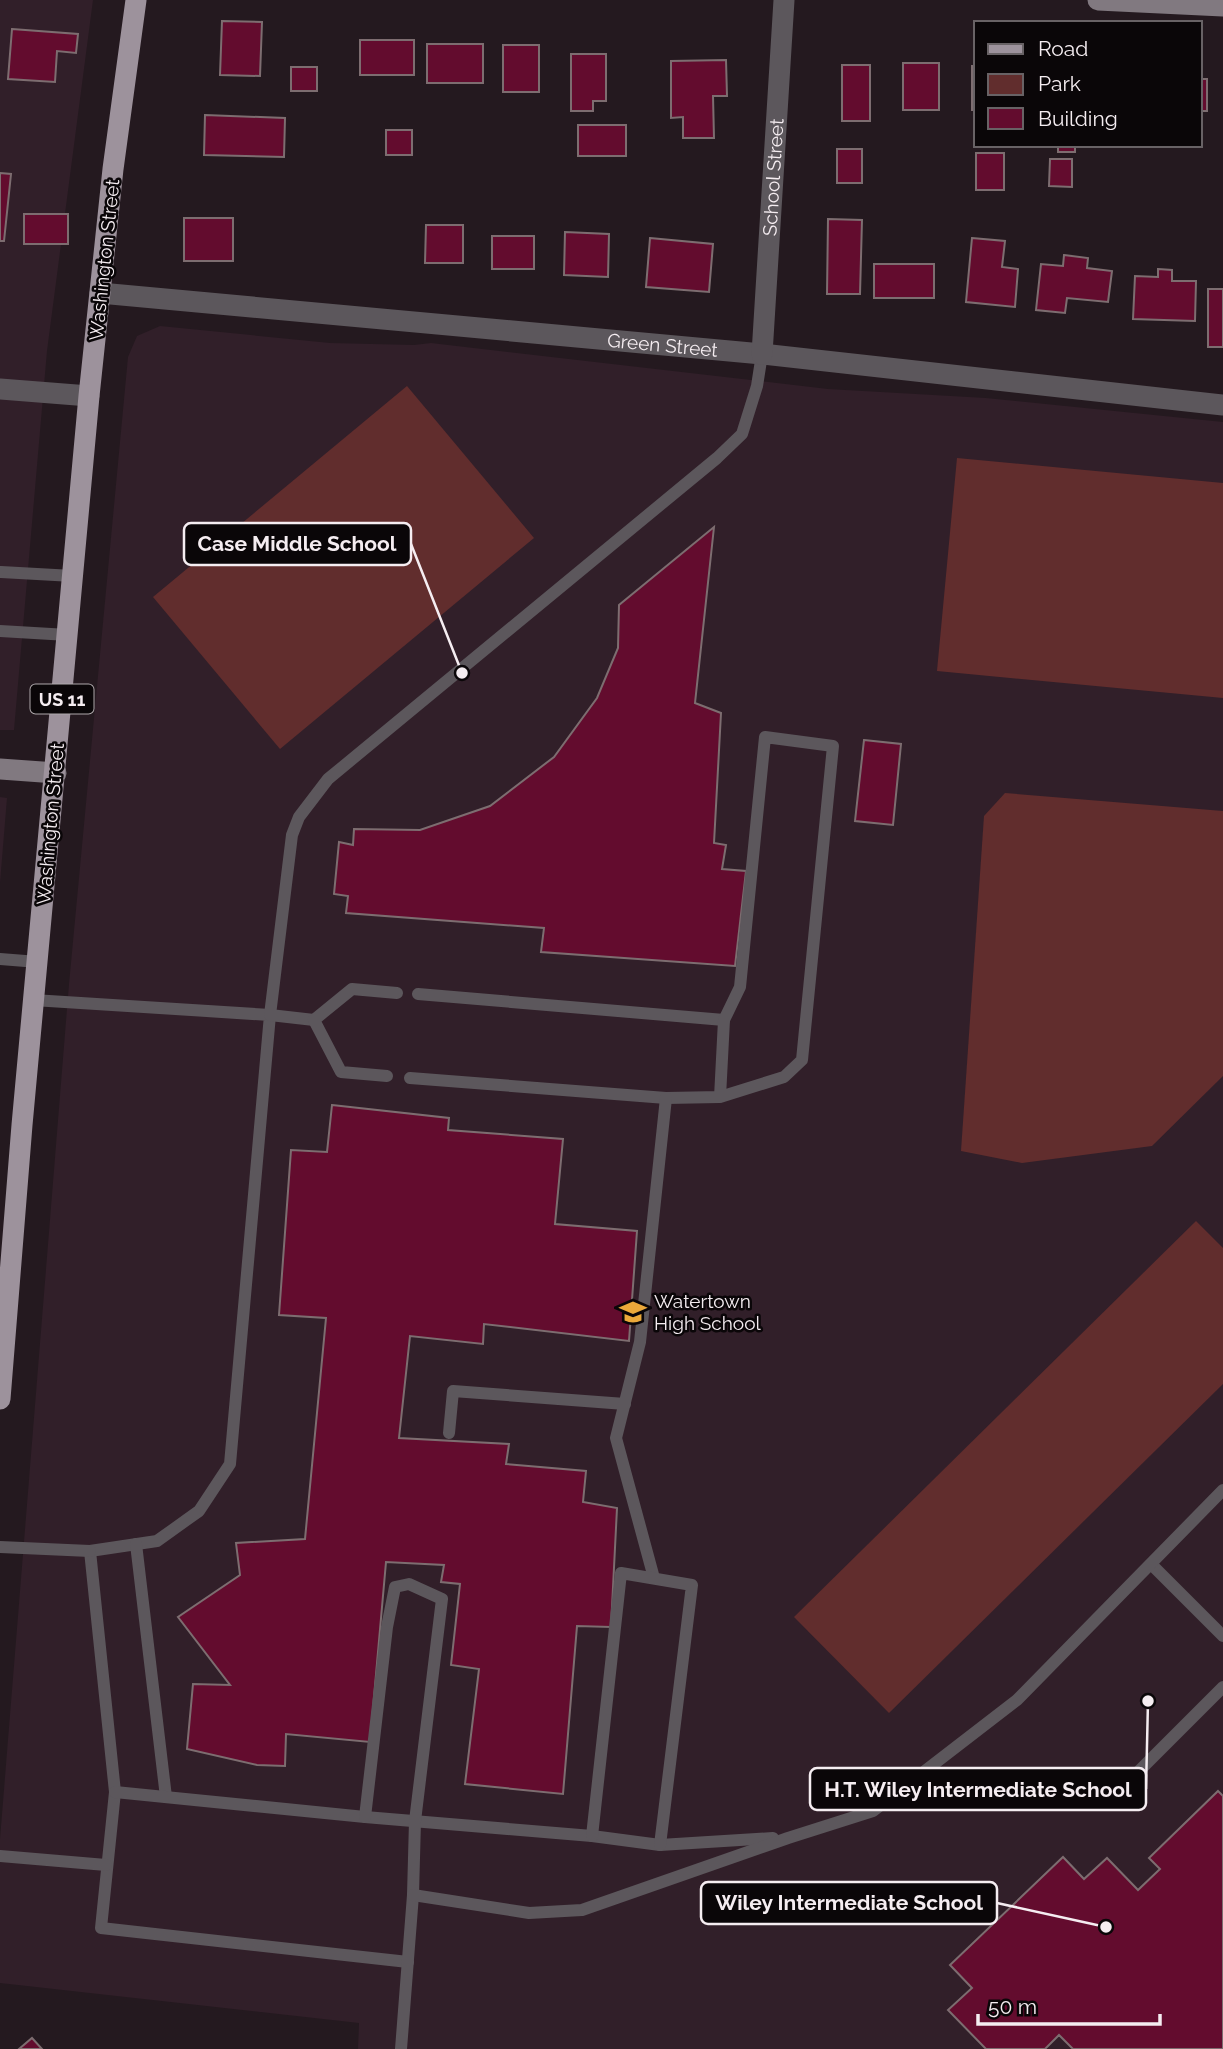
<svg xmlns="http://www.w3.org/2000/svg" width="1223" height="2049" font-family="Raleway,sans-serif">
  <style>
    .built { fill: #311f29 }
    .green { fill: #612d2d }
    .building { fill: #630c2e; stroke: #7d6d70; stroke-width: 2 }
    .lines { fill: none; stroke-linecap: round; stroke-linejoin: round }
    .lane { stroke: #5c575c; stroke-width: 12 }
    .street { stroke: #5c575c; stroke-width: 21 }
    .secondary { stroke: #817980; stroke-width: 21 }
    .primary { stroke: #9d929c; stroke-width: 21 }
    .labels { text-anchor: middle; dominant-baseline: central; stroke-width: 5; stroke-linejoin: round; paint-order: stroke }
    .shield { fill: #0a0608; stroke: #aea8ab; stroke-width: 2 }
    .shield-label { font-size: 18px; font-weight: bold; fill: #f5edf1 }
    .street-label { font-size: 19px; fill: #f5edf1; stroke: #0a0608 }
    .poi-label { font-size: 19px; fill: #f5edf1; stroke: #0a0608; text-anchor: start }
    .leader { fill: none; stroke: #f5edf1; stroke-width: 2.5 }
    .callout-dot { fill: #f5edf1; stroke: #0a0608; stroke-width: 2.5 }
    .callout { fill: #0a0608; stroke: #f5edf1; stroke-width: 2.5 }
    .callout-label { font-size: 21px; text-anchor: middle; font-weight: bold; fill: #f5edf1 }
  </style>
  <rect width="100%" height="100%" fill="#24191f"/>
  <g class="built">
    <path d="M 0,0 L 93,0 L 47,351 L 14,730 L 0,730 Z"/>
    <path d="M 160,326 L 330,343 L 414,345 L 431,343 L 828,389 L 986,398 L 1223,422 L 1223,2049 L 358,2049 L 359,2023 L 0,1983 L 0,1839 L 69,984 L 128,357 L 137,336 Z"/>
    <path d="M 0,797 L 7,798 L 0,883 Z"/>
  </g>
  <g class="green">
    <path d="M 407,386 L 534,538 L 280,749 L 153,597 Z"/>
    <path d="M 957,458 L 1223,483 L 1223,698 L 937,671 Z"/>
    <path d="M 1005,793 L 1223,811 L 1223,1076 L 1152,1146 L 1022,1163 L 961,1151 L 984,816 Z"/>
    <path d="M 1196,1221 L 1223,1248 L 1223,1384 L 889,1713 L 794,1617 Z"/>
  </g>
  <g class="building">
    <path d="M 222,21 L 262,22 L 260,76 L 220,75 Z"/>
    <path d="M 12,29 L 78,34 L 76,53 L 57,51 L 55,82 L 8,79 Z"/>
    <rect x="360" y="40" width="54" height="35"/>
    <rect x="427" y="44" width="56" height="39"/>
    <rect x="503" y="45" width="36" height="47"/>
    <path d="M 571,54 L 606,54 L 606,101 L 593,101 L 593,111 L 571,111 Z"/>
    <path d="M 726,60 L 727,96 L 713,96 L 714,138 L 683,138 L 683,117 L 671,118 L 671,61 Z"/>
    <rect x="903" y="63" width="36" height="47"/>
    <rect x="842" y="65" width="28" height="56"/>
    <rect x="972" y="66" width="4" height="44"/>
    <rect x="291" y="67" width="26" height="24"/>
    <rect x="1200" y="79" width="7" height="32"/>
    <path d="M 205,115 L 285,118 L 284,157 L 204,155 Z"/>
    <rect x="578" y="125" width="48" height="31"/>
    <rect x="386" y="130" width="26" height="25"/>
    <rect x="1058" y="145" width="17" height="7"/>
    <rect x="837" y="149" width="25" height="34"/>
    <rect x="976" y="153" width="28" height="37"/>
    <path d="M 1050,159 L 1072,159 L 1072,187 L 1049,186 Z"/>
    <path d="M 0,173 L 11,174 L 4,241 L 0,241 Z"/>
    <rect x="24" y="214" width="44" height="30"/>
    <rect x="184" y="218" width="49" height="43"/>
    <path d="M 828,219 L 862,220 L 860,294 L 827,294 Z"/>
    <path d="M 426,225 L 463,225 L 463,263 L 425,263 Z"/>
    <path d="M 565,232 L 609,234 L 608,277 L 564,275 Z"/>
    <rect x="492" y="236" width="42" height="33"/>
    <path d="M 650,238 L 713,244 L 709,292 L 646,287 Z"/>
    <path d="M 972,238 L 1005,241 L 1002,267 L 1018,269 L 1015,307 L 966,302 Z"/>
    <path d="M 1064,255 L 1088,258 L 1087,268 L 1112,271 L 1108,302 L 1067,298 L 1065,313 L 1036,310 L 1041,264 L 1063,266 Z"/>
    <rect x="874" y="264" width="60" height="34"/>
    <path d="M 1158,269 L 1172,270 L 1172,281 L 1196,281 L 1195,321 L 1133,319 L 1135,276 L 1158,277 Z"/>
    <rect x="1208" y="289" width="15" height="58"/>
    <path d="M 714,527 L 695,703 L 721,713 L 714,843 L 726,845 L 722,869 L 746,871 L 735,966 L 541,952 L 544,928 L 346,913 L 348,896 L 334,894 L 339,842 L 353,845 L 354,829 L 420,830 L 490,806 L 554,757 L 597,698 L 618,648 L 619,605 Z"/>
    <path d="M 864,740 L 901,744 L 893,825 L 855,821 Z"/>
    <path d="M 332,1105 L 449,1118 L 448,1130 L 563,1139 L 555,1224 L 637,1231 L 629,1341 L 484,1324 L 483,1344 L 410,1336 L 399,1438 L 509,1444 L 506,1464 L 586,1471 L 583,1502 L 617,1508 L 611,1627 L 577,1626 L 563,1794 L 465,1784 L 479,1669 L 451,1665 L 460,1584 L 441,1582 L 444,1565 L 386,1562 L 370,1742 L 286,1734 L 285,1766 L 257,1765 L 187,1749 L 193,1684 L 230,1685 L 178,1617 L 240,1575 L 236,1543 L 305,1539 L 326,1318 L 279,1315 L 291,1150 L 327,1152 Z"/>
    <path d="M 1218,1791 L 1223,1796 L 1223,2049 L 1073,2049 L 1059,2035 L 1045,2049 L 986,2049 L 948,2010 L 972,1988 L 950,1965 L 1063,1857 L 1084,1879 L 1107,1858 L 1138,1890 L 1160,1869 L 1149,1858 Z"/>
    <path d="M 32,2038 L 42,2049 L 19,2049 Z"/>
  </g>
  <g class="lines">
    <g class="lane">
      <path d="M 1,572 L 73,576"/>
      <path d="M 0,631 L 68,635"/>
      <path d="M 0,959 L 38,962"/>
      <path d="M 418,994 L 724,1020"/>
      <path d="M 33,1000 L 270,1015 L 230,1464 L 199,1511 L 157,1541 L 90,1551 L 115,1792 L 101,1928 L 408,1962"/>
      <path d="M 314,1020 L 270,1015 L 292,835 L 299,817 L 328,779 L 717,458 L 742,434 L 757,386 L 762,354"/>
      <path d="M 387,1076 L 341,1072 L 314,1020 L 352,989 L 397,993"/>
      <path d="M 410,1078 L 666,1098 L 720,1097 L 784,1077 L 802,1060 L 833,746 L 765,737 L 740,987 L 724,1020 L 720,1097"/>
      <path d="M 449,1433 L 453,1391 L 625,1404"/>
      <path d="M 136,1544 L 166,1797"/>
      <path d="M 0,1547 L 90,1551"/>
      <path d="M 1152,1565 L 1223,1636"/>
      <path d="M 654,1578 L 616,1438 L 640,1342 L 666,1098"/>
      <path d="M 1121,1789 L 1223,1687"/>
      <path d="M 115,1792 L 365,1817 L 592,1836 L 660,1845 L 773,1838"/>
      <path d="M 365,1817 L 387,1627 L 395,1587 L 409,1584 L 442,1599 L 415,1821 L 413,1895 L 401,2049"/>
      <path d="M 592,1836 L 621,1573 L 692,1585 L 660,1845"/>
      <path d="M 0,1856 L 106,1865"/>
      <path d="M 413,1895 L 529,1913 L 582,1910 L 788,1838 L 873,1811 L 1017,1700 L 1223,1490"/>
    </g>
    <g class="street">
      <path id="s1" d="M 100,293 L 762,354 L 1223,405"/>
      <path id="s2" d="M 762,354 L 784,0"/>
      <path d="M 0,389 L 89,396"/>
    </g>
    <g class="secondary">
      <path d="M 1098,0 L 1223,6"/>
      <path d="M 0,769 L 56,773"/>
    </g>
    <path class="primary" d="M 0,1399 L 22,1125 L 89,396 L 113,169 L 136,0"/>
  </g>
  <defs>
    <symbol id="school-bare" viewBox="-9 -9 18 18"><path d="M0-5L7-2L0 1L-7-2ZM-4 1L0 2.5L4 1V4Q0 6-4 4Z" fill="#eba93a" stroke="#0a0608" stroke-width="2.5" paint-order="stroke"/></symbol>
  </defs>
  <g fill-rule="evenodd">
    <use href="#school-bare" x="614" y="1293" width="38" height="38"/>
  </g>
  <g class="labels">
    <rect class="shield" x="30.5" y="684.5" width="63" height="29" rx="5"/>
    <g class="shield-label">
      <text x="62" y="699">US 11</text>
    </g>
    <g class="street-label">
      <text stroke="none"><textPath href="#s2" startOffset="177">School Street</textPath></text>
      <text transform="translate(104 260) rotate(-84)">Washington Street</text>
      <text stroke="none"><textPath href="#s1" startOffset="565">Green Street</textPath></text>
      <text transform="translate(50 824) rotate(-85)">Washington Street</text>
    </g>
    <g class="poi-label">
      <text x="654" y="1301">Watertown<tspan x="654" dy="22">High School</tspan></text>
    </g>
  </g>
  <path class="leader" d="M462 673L411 544M1148 1701L1146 1789M1106 1927L997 1903"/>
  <g class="callout-dot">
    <circle cx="462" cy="673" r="7"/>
    <circle cx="1148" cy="1701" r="7"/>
    <circle cx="1106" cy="1927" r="7"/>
  </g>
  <g class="callout">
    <rect x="184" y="523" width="227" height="42" rx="7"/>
    <rect x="810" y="1768" width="336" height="42" rx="7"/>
    <rect x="701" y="1882" width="296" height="42" rx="7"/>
  </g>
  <g class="callout-label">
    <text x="297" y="551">Case Middle School</text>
    <text x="978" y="1797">H.T. Wiley Intermediate School</text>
    <text x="849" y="1910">Wiley Intermediate School</text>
  </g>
  <rect x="974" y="21" width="228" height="126" fill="#0a0608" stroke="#686265" stroke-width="2"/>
  <rect x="988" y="44" width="35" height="10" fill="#9d929c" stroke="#686265" stroke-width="2"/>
  <text x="1038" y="56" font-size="21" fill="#f5edf1">Road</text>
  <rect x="988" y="74" width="35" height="21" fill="#612d2d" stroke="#686265" stroke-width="2"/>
  <text x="1038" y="91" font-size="21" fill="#f5edf1">Park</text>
  <rect x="988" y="108" width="35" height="21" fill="#630c2e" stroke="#686265" stroke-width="2"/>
  <text x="1038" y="126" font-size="21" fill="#f5edf1">Building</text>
  <path d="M978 2014v10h182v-10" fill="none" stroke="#f5edf1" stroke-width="3.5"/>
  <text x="988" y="2014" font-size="21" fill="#f5edf1" stroke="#0a0608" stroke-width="5" paint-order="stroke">50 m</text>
</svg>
